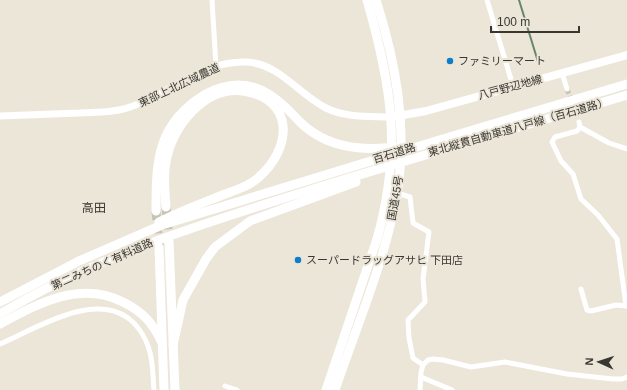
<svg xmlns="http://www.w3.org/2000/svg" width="627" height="390" font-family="Helvetica,'Noto Sans JP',sans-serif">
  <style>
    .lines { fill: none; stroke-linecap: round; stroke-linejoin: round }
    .stream { stroke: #68866c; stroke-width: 2 }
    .street-tunnel { stroke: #c8c3b8; stroke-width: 5; stroke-dasharray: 5 2.5; stroke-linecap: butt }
    .highway-tunnel { stroke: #c8c3b8; stroke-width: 9; stroke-dasharray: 9 4.5; stroke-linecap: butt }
    .street { stroke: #fff; stroke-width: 5 }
    .secondary { stroke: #fff; stroke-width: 7 }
    .primary { stroke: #fff; stroke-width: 8 }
    .highway { stroke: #fff; stroke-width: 9 }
    .poi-dot { fill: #0f7ec8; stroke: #ece6d9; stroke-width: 1.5 }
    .labels { text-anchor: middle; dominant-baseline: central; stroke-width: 4; stroke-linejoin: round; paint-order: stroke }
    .poi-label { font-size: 11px; fill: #393732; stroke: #ece6d9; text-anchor: start }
    .street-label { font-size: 11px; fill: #393732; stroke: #ece6d9 }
    .neighbourhood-label { font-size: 12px; fill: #393732; stroke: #ece6d9 }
  </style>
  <rect width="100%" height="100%" fill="#ece6d9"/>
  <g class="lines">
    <path class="stream" d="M 519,0 L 539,65"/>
    <path class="street-tunnel" d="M 567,89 L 572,102"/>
    <g class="highway-tunnel">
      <path d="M 166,207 L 169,241"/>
      <path d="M 156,211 L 159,247"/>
    </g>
    <g class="street">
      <path d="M 212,0 L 216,66"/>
      <path d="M 487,0 L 513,86"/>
      <path d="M 562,73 L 567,89"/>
      <path d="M 579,122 L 580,127 L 609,143 L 627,149"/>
      <path d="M 580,127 L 577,131 L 555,137 L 552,142 L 561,161 L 573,174 L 581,199 L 598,215 L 617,239 L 626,306"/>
      <path d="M 397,193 L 410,197 L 413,223 L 429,232 L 423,279 L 425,302 L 408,320 L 409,338 L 413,358 L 423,365"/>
      <path d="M 581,289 L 587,310 L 591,311 L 616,305 L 627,306"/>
      <path d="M 0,344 C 35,329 92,292 128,318 C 140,327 148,342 151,357 C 153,367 153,379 154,390"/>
      <path d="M 421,377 L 452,390"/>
      <path d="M 225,386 L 237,390"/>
      <path d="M 420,390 L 421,372 L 423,365 L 428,360 L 433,359 L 443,360 L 471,367 L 505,362 L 567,374 L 613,379 L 622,379 L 627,377"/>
    </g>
    <path class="secondary" d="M 0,116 C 26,115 52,114 79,113 C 95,112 114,113 130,107 C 169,94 203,60 247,62 C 280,64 298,94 326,108 C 346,118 370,116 392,117"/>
    <path class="primary" d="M 392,117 L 426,111 L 627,55"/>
    <g class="highway">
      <path d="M 156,211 C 156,161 157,124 204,95 C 220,86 238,82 256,88 C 274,95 286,107 299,121 C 326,148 360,151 397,147"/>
      <path d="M 159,222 C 179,212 200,204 220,196 C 233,191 248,187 258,178 C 292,149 296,99 243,91 C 204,86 171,128 166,162 C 163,177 165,193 166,207"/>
      <path d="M 169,241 L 175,390"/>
      <path d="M 159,247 L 164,390"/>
      <path d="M 0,302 L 79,261 L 162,225 L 446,138 L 627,84"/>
      <path d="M 0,314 C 95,257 201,224 307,191 C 413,158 520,127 627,95"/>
      <path d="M 0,324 C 39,303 80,280 123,302 C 143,312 153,323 162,343"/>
      <path d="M 173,345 L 183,300 L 206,259 L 215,247 L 250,221 L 356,182"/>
      <path d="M 326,390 L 377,239 C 402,150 392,87 367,0"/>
      <path d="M 335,390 C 357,325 385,261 397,194 C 408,128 396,63 376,0"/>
    </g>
  </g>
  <g class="poi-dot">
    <circle cx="450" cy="61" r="4"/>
    <circle cx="298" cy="260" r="4"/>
  </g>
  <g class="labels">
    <g class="poi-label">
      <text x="458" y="61">ファミリーマート</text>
      <text x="306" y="260">スーパードラッグアサヒ 下田店</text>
    </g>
    <g class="street-label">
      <text transform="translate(179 85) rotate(-25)">東部上北広域農道</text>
      <text transform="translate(510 87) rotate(-15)">八戸野辺地線</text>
      <text transform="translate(518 127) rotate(-16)">東北縦貫自動車道八戸線（百石道路）</text>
      <text transform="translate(394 153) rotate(-17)">百石道路</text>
      <text transform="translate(395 198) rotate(-80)">国道45号</text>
      <text transform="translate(102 264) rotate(-24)">第二みちのく有料道路</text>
    </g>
    <g class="neighbourhood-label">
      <text x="94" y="208">高田</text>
    </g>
  </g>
  <g transform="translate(599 362) rotate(273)" stroke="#ece6d9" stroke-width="3" paint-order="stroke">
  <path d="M0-3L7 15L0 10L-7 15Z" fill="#393732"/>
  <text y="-6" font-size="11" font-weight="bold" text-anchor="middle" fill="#393732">N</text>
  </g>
  <path d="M491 26v6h88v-6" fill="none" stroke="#393732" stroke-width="2"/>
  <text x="497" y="26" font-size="12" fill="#393732" stroke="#ece6d9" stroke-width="3" paint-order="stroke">100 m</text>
</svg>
